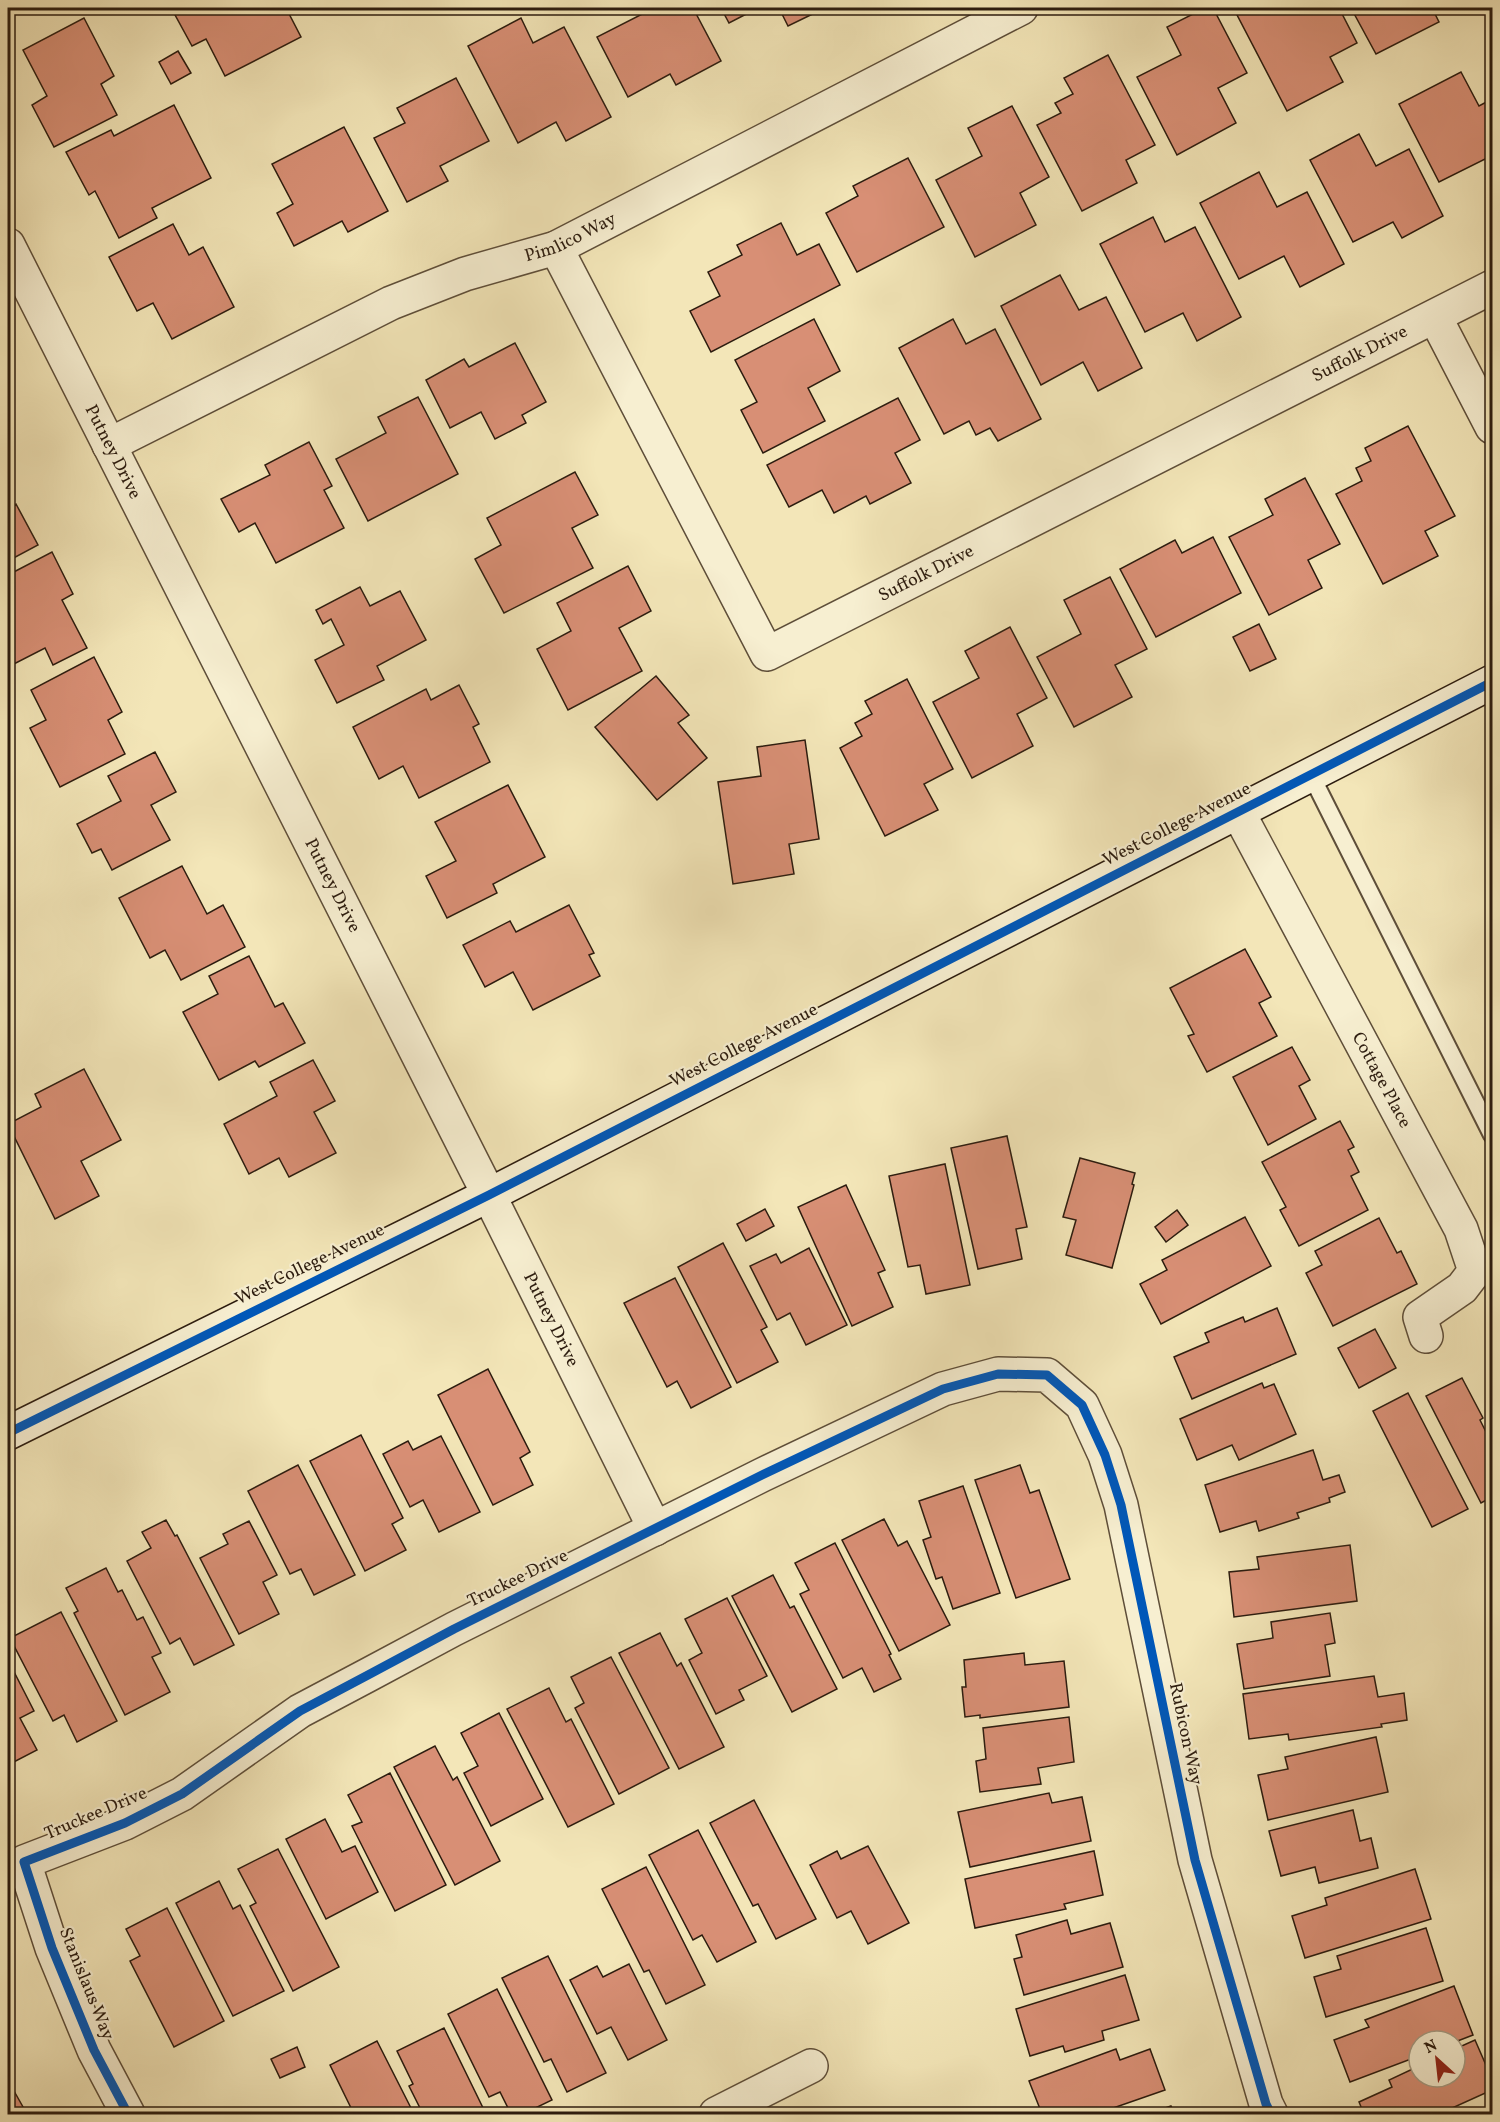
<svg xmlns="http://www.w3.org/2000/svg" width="1500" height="2122" font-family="Vollkorn,serif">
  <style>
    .building { fill: #d88f75; stroke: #2c1c0f; stroke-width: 1.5 }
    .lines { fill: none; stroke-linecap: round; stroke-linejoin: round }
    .lane-casing { stroke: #5e4e39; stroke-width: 20 }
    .street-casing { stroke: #5e4e39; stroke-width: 36 }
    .secondary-casing { stroke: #2c1c0f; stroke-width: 36 }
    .lane { stroke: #f7efd1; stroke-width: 16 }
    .street { stroke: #f7efd1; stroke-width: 33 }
    .secondary { stroke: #f7efd1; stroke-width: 33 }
    .cycleway-casing { stroke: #f7efd1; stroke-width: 13 }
    .cycleway { stroke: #0057b8; stroke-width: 9 }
    .labels { text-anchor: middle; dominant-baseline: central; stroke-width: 4.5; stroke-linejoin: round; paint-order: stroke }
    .street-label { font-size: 18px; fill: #2c1c0f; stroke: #f7efd1 }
  </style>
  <rect width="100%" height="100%" fill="#f3e6b8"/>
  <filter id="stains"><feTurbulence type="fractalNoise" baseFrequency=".00333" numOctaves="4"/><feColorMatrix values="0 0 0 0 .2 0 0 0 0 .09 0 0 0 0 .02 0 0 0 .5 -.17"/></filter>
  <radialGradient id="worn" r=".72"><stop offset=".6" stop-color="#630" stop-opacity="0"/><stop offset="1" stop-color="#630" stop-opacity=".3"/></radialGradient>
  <g class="building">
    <path d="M 185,8 L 286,8 L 301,37 L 225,76 L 206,39 L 192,46 L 174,13 Z"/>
    <path d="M 654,8 L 693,8 L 721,61 L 676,85 L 670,74 L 628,97 L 597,37 Z"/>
    <path d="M 721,8 L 758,8 L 729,23 Z"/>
    <path d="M 779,8 L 825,8 L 788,26 Z"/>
    <path d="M 1205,8 L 1213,8 L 1247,73 L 1218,88 L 1236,123 L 1177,155 L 1137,77 L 1181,55 L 1167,27 Z"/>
    <path d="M 1242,8 L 1339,8 L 1357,43 L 1330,57 L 1343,82 L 1287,111 L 1235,11 Z"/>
    <path d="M 1351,8 L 1432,8 L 1439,22 L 1376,54 Z"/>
    <path d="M 84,18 L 114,76 L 101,84 L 117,115 L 54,147 L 32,105 L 47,96 L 23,50 Z"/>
    <path d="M 521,18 L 533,43 L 564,27 L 611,117 L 566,141 L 556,122 L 518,143 L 468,46 Z"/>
    <path d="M 178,51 L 191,73 L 171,84 L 159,62 Z"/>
    <path d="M 1108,55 L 1155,145 L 1126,160 L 1137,183 L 1082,211 L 1037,125 L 1061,113 L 1055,103 L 1073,94 L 1064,78 Z"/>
    <path d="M 1461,72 L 1479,106 L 1492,99 L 1492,174 L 1485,159 L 1439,182 L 1399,104 Z"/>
    <path d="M 456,78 L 489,141 L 440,166 L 448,181 L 407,202 L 374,138 L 405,123 L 397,108 Z"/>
    <path d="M 174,105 L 211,178 L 152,208 L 157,218 L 119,238 L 95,191 L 89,195 L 66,152 L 111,130 L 114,136 Z"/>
    <path d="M 1012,106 L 1049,177 L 1020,193 L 1036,225 L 975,257 L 936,180 L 982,156 L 968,128 Z"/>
    <path d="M 344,127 L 388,211 L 348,232 L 342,221 L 294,246 L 277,213 L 293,204 L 272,164 Z"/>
    <path d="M 1359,134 L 1376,166 L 1409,149 L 1443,216 L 1402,238 L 1393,222 L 1353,242 L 1310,160 Z"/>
    <path d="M 908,158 L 944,227 L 857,272 L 826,213 L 858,196 L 853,186 Z"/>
    <path d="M 1259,172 L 1277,207 L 1307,192 L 1344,264 L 1300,287 L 1284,256 L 1239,279 L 1200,203 Z"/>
    <path d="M 1153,217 L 1165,242 L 1195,227 L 1241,317 L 1197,341 L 1183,313 L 1145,332 L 1100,244 Z"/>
    <path d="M 781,223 L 797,255 L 819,244 L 840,285 L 711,352 L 690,311 L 720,296 L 708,272 L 742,255 L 737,245 Z"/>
    <path d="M 173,224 L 189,255 L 203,247 L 234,307 L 172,339 L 153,303 L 137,311 L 109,257 Z"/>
    <path d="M 1060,275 L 1079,310 L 1106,297 L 1142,368 L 1098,391 L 1083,362 L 1041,385 L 1001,306 Z"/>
    <path d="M 814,319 L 840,371 L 808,388 L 825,421 L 763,453 L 741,410 L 757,402 L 735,360 Z"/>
    <path d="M 953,319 L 966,344 L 995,329 L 1041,419 L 998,441 L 990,428 L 976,435 L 969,421 L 944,434 L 899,348 Z"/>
    <path d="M 515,343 L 546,402 L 522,415 L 526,423 L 495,439 L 481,412 L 450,428 L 426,380 L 464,359 L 469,367 Z"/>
    <path d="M 418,397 L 458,474 L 368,521 L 336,459 L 386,433 L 378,417 Z"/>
    <path d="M 898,398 L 920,440 L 895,453 L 911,483 L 870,504 L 866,496 L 834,513 L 822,490 L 789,507 L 767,465 Z"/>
    <path d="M 1408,426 L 1455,516 L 1425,531 L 1438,556 L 1383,584 L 1336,494 L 1362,481 L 1356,468 L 1371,461 L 1365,448 Z"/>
    <path d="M 309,442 L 332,486 L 324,490 L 344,528 L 276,563 L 255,523 L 239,532 L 221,499 L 270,475 L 265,465 Z"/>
    <path d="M 575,472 L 598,515 L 572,528 L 593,568 L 504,613 L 475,559 L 501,545 L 487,518 Z"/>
    <path d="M 1305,478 L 1340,544 L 1308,560 L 1322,588 L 1269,615 L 1229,537 L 1273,515 L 1265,499 Z"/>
    <path d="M 16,504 L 38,545 L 8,561 L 8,509 Z"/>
    <path d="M 1213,537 L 1241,593 L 1156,637 L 1120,569 L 1175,540 L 1182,553 Z"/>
    <path d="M 52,552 L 73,594 L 62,600 L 87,648 L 53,665 L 45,648 L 8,667 L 8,583 L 9,582 L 8,575 Z"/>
    <path d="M 628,566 L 651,611 L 619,628 L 642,671 L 568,710 L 537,649 L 571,631 L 557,603 Z"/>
    <path d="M 1110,577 L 1147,649 L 1115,665 L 1132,697 L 1074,727 L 1037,657 L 1081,634 L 1064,600 Z"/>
    <path d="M 360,587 L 370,606 L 400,591 L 426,640 L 377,666 L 384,680 L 337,703 L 315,660 L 344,645 L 331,619 L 323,624 L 316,610 Z"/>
    <path d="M 1259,624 L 1276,659 L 1250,671 L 1233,637 Z"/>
    <path d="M 1010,627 L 1047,698 L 1017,714 L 1033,746 L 972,778 L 933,702 L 979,678 L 965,651 Z"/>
    <path d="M 94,657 L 122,712 L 108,720 L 125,754 L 60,787 L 30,728 L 46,720 L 31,690 Z"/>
    <path d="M 656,676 L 689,715 L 678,723 L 707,758 L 657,800 L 595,727 Z"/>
    <path d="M 907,679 L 953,769 L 924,784 L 938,810 L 885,836 L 840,748 L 862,736 L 855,723 L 872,714 L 865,701 Z"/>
    <path d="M 459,685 L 479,724 L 473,727 L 490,762 L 419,798 L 403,766 L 379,779 L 353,727 L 426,689 L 431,700 Z"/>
    <path d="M 805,740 L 819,839 L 789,844 L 794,874 L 733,884 L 718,782 L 761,776 L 757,747 Z"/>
    <path d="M 155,752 L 176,792 L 151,805 L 170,840 L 112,870 L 101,849 L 92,853 L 77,824 L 121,801 L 108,776 Z"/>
    <path d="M 508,785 L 545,857 L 493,884 L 497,893 L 447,918 L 426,876 L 456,861 L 435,822 Z"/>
    <path d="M 182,866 L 207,914 L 223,905 L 245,947 L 181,980 L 165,950 L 150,958 L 119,898 Z"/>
    <path d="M 569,905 L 594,953 L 589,955 L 600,976 L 533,1010 L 513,972 L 485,987 L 463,945 L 510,921 L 516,932 Z"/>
    <path d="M 1245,949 L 1271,997 L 1259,1003 L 1277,1036 L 1207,1072 L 1188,1036 L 1194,1034 L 1170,988 Z"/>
    <path d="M 249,956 L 275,1007 L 283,1003 L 305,1043 L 259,1067 L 255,1061 L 219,1080 L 183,1012 L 218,994 L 209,976 Z"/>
    <path d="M 1292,1047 L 1310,1080 L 1299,1086 L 1316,1119 L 1268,1145 L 1233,1077 Z"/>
    <path d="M 313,1060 L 335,1101 L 314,1112 L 336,1153 L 289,1177 L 279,1158 L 249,1174 L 224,1124 L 277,1096 L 270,1082 Z"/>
    <path d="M 84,1069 L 121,1140 L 81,1161 L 99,1196 L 55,1219 L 8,1124 L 41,1107 L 35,1094 Z"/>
    <path d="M 1340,1121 L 1354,1147 L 1348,1150 L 1359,1172 L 1351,1176 L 1368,1210 L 1299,1246 L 1280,1210 L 1286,1207 L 1262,1162 Z"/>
    <path d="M 1007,1136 L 1027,1227 L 1016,1229 L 1022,1259 L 978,1269 L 951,1148 Z"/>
    <path d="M 1080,1158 L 1135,1173 L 1132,1184 L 1134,1185 L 1112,1268 L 1066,1255 L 1076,1220 L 1063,1217 Z"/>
    <path d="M 945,1164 L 970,1285 L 926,1294 L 920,1265 L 908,1267 L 889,1176 Z"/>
    <path d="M 846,1185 L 885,1270 L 878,1273 L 893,1307 L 852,1326 L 798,1207 Z"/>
    <path d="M 765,1209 L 774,1226 L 746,1241 L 737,1224 Z"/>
    <path d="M 1177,1210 L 1188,1225 L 1166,1242 L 1155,1227 Z"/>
    <path d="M 1245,1217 L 1271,1266 L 1161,1324 L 1140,1284 L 1167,1270 L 1162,1260 Z"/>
    <path d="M 1379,1218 L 1397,1253 L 1401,1251 L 1417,1284 L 1333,1326 L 1306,1273 L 1322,1265 L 1315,1251 Z"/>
    <path d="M 723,1243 L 767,1327 L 761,1330 L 778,1362 L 737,1383 L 678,1267 Z"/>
    <path d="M 809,1248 L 847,1325 L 806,1345 L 790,1313 L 777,1320 L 750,1266 L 776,1254 L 781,1263 Z"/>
    <path d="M 675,1278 L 731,1387 L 691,1408 L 677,1381 L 667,1387 L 624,1303 Z"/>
    <path d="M 1277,1308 L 1296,1354 L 1192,1399 L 1174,1357 L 1209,1342 L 1205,1333 L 1243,1317 L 1245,1322 Z"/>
    <path d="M 1375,1329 L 1396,1368 L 1359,1388 L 1338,1348 Z"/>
    <path d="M 488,1369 L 530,1452 L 520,1458 L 533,1485 L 493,1505 L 438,1395 Z"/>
    <path d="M 1462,1378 L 1483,1418 L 1480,1420 L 1492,1444 L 1492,1497 L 1481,1503 L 1426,1396 Z"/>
    <path d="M 1262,1383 L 1264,1388 L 1274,1384 L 1296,1434 L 1239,1460 L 1232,1445 L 1197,1460 L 1180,1419 Z"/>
    <path d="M 1408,1393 L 1468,1509 L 1432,1527 L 1373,1411 Z"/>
    <path d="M 361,1435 L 403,1518 L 392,1524 L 406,1550 L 365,1571 L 310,1461 Z"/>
    <path d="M 441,1436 L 480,1512 L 439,1532 L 423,1500 L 410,1507 L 383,1454 L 408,1441 L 413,1450 Z"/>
    <path d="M 1313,1450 L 1323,1480 L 1339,1475 L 1345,1492 L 1329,1498 L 1330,1502 L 1297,1513 L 1299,1518 L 1259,1531 L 1256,1521 L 1220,1532 L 1205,1485 Z"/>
    <path d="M 298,1465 L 355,1575 L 314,1595 L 301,1569 L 290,1574 L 248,1491 Z"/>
    <path d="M 1020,1465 L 1030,1493 L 1039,1490 L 1070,1579 L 1016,1598 L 975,1480 Z"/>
    <path d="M 963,1486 L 1000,1593 L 953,1609 L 942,1577 L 936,1579 L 923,1540 L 931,1537 L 919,1501 Z"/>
    <path d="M 884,1519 L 898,1546 L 907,1541 L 950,1625 L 899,1651 L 842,1540 Z"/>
    <path d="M 166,1520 L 175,1536 L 177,1535 L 234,1645 L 194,1665 L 180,1638 L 170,1644 L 127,1561 L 151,1548 L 142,1532 Z"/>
    <path d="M 249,1521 L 277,1575 L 263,1582 L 279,1614 L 239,1634 L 200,1558 L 228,1544 L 223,1534 Z"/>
    <path d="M 835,1543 L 891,1654 L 889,1655 L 901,1679 L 874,1692 L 862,1668 L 843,1678 L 800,1594 L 809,1590 L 795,1563 Z"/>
    <path d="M 1350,1545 L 1357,1601 L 1234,1617 L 1229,1572 L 1259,1569 L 1257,1557 Z"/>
    <path d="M 106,1568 L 118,1592 L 122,1590 L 137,1620 L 143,1617 L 161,1653 L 152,1657 L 170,1692 L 125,1715 L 74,1613 L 78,1611 L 66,1588 Z"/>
    <path d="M 773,1575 L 790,1608 L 794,1606 L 837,1689 L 792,1712 L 732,1596 Z"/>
    <path d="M 727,1598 L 767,1676 L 739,1690 L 744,1700 L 716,1714 L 689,1660 L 702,1653 L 685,1619 Z"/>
    <path d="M 61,1612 L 117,1721 L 77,1742 L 64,1715 L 53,1721 L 10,1638 Z"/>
    <path d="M 1330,1613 L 1335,1643 L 1325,1645 L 1330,1676 L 1244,1689 L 1237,1644 L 1273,1638 L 1271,1622 Z"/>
    <path d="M 660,1633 L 677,1666 L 681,1663 L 724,1747 L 679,1769 L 619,1653 Z"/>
    <path d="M 1024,1653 L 1025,1665 L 1064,1661 L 1069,1707 L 980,1718 L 980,1715 L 965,1717 L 962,1687 L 966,1687 L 964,1660 Z"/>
    <path d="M 611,1657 L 669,1768 L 619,1794 L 575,1708 L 584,1703 L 571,1677 Z"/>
    <path d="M 8,1660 L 34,1711 L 20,1718 L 37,1750 L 8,1765 Z"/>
    <path d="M 1374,1676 L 1378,1697 L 1404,1693 L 1407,1720 L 1381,1724 L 1382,1727 L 1289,1740 L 1288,1734 L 1249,1739 L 1243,1694 Z"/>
    <path d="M 549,1688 L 566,1722 L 571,1719 L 614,1804 L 568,1827 L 507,1709 Z"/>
    <path d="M 499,1713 L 543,1799 L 491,1826 L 464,1773 L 478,1766 L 461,1733 Z"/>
    <path d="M 1069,1717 L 1074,1762 L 1038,1768 L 1041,1784 L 980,1792 L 976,1761 L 986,1759 L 983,1728 Z"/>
    <path d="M 1376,1737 L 1388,1792 L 1268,1820 L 1258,1775 L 1288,1769 L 1285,1757 Z"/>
    <path d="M 435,1746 L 453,1780 L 457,1777 L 500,1861 L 455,1885 L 394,1767 Z"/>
    <path d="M 390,1773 L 446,1885 L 395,1911 L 352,1826 L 362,1822 L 348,1795 Z"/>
    <path d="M 1049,1793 L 1052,1803 L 1082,1797 L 1091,1841 L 970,1867 L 958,1812 Z"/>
    <path d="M 754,1800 L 816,1919 L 776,1939 L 758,1904 L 753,1906 L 710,1823 Z"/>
    <path d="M 1353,1810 L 1360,1841 L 1371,1838 L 1378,1868 L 1319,1883 L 1315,1867 L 1281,1876 L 1269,1831 Z"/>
    <path d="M 325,1819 L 342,1852 L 355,1846 L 378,1892 L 326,1919 L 286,1839 Z"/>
    <path d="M 698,1830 L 756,1942 L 717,1962 L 702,1935 L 693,1940 L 649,1855 Z"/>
    <path d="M 868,1846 L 909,1923 L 868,1944 L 851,1911 L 837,1918 L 810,1865 L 837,1851 L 841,1859 Z"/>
    <path d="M 278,1849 L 339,1967 L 293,1991 L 250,1906 L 256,1903 L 238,1869 Z"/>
    <path d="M 1094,1851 L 1103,1895 L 1064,1904 L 1066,1909 L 975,1928 L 965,1879 Z"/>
    <path d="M 646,1867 L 705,1985 L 666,2004 L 649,1970 L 644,1972 L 602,1889 Z"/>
    <path d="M 1415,1869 L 1431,1919 L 1305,1958 L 1292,1916 L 1327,1905 L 1325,1898 Z"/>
    <path d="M 219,1881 L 233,1909 L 240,1905 L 284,1991 L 233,2016 L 176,1903 Z"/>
    <path d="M 167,1908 L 224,2021 L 174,2047 L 130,1961 L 140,1956 L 126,1929 Z"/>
    <path d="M 1067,1920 L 1071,1934 L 1110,1923 L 1123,1967 L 1024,1995 L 1014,1959 L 1022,1957 L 1016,1935 Z"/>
    <path d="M 1426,1928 L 1443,1981 L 1326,2017 L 1314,1977 L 1341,1969 L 1337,1956 Z"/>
    <path d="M 548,1956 L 606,2073 L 567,2092 L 551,2059 L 544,2062 L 502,1978 Z"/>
    <path d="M 629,1964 L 667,2040 L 628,2060 L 611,2027 L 597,2034 L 570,1980 L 597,1966 L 603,1977 Z"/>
    <path d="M 1125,1975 L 1139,2020 L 1102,2031 L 1104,2040 L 1065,2052 L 1063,2046 L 1030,2056 L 1016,2009 Z"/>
    <path d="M 1454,1986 L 1473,2035 L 1455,2042 L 1419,2041 L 1419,2056 L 1350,2082 L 1334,2040 L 1369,2027 L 1365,2020 Z"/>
    <path d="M 497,1989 L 552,2100 L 523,2114 L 511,2114 L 500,2092 L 489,2097 L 448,2014 Z"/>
    <path d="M 444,2028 L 486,2114 L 423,2114 L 409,2086 L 413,2084 L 397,2051 Z"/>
    <path d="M 1475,2040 L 1492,2079 L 1492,2090 L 1439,2114 L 1364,2114 L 1359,2102 L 1392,2087 L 1389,2080 L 1419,2066 L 1419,2077 L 1455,2077 L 1455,2049 Z"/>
    <path d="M 377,2041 L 414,2114 L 354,2114 L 330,2065 Z"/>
    <path d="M 297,2047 L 305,2067 L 280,2078 L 271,2059 Z"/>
    <path d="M 1116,2049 L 1120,2060 L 1150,2049 L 1165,2090 L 1096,2114 L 1042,2114 L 1029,2081 Z"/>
    <path d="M 14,2091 L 27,2114 L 8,2114 L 8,2094 Z"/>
    <path d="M 1171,2106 L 1175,2114 L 1148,2114 Z"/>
  </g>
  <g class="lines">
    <defs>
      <path id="lane" d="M 1311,775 L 1492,1135"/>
      <g id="street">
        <path id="s1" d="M 8,245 L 489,1195 L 655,1529"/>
        <path id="s2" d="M 556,248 L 767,654 L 1492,287"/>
        <path d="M 1435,317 L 1492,427"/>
        <path id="s3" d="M 109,445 L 391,303 L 465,274 L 556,248 L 1021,8"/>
        <path id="s4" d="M 1238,812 L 1461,1229 L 1475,1271 L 1462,1288 L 1420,1317 L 1426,1336"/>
        <path d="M 128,2114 L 94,2050 L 52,1948 L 24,1862 L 125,1823 L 182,1794 L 300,1711 L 368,1675 L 454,1629 L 762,1475 L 943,1389 L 998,1374 L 1047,1375 L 1082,1405 L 1105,1455 L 1121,1505 L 1195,1860 L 1266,2104 L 1271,2114"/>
        <path d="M 716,2114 L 811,2066"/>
      </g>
      <path id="secondary" d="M 8,1433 L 489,1195 L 1492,682"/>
    </defs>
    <use href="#lane" class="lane-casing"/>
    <use href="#street" class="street-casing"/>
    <use href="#secondary" class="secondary-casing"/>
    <use href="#lane" class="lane"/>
    <use href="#street" class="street"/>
    <use href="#secondary" class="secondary"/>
    <defs>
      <g id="cycleway">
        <path d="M 8,1433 L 489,1195 L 1492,682"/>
        <path d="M 128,2114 L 94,2050 L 52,1948 L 24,1862 L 125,1823 L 182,1794 L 300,1711 L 368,1675 L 454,1629 L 762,1475 L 943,1389 L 998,1374 L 1047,1375 L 1082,1405 L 1105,1455 L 1121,1505 L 1195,1860 L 1266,2104 L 1271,2114"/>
      </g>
    </defs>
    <use href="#cycleway" class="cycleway-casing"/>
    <use href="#cycleway" class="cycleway"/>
  </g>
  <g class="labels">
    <g class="street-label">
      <text stroke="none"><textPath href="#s3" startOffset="507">Pimlico Way</textPath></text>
      <text stroke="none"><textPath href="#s2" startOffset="1122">Suffolk Drive</textPath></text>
      <text stroke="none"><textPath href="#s1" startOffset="232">Putney Drive</textPath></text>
      <text stroke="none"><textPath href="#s2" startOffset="636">Suffolk Drive</textPath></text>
      <text transform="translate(1177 825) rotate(-27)">West College Avenue</text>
      <text stroke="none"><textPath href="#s1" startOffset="718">Putney Drive</textPath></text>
      <text transform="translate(744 1046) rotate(-27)">West College Avenue</text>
      <text stroke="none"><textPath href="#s4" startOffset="304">Cottage Place</textPath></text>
      <text transform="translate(310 1265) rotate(-26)">West College Avenue</text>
      <text stroke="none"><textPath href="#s1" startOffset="1204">Putney Drive</textPath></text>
      <text transform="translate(518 1579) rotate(-26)">Truckee Drive</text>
      <text transform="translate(1185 1734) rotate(78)">Rubicon Way</text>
      <text transform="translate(96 1814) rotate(-23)">Truckee Drive</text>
      <text transform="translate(86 1984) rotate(68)">Stanislaus Way</text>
    </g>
  </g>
  <rect width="1500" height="2122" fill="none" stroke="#f3e6b8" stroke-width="30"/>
  <rect x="9" y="9" width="1482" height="2104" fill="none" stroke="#2c1c0f" stroke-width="3"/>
  <rect x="15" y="15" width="1470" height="2092" fill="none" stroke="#2c1c0f" stroke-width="1.5"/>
  <g transform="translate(1437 2059) rotate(333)"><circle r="28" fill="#f7efd1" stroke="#a69b83" stroke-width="1.5"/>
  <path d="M0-4.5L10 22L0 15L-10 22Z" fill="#8f2418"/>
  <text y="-9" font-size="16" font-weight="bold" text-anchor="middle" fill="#2c1c0f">N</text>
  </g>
  <rect width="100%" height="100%" filter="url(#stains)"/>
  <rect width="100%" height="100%" fill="url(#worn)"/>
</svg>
